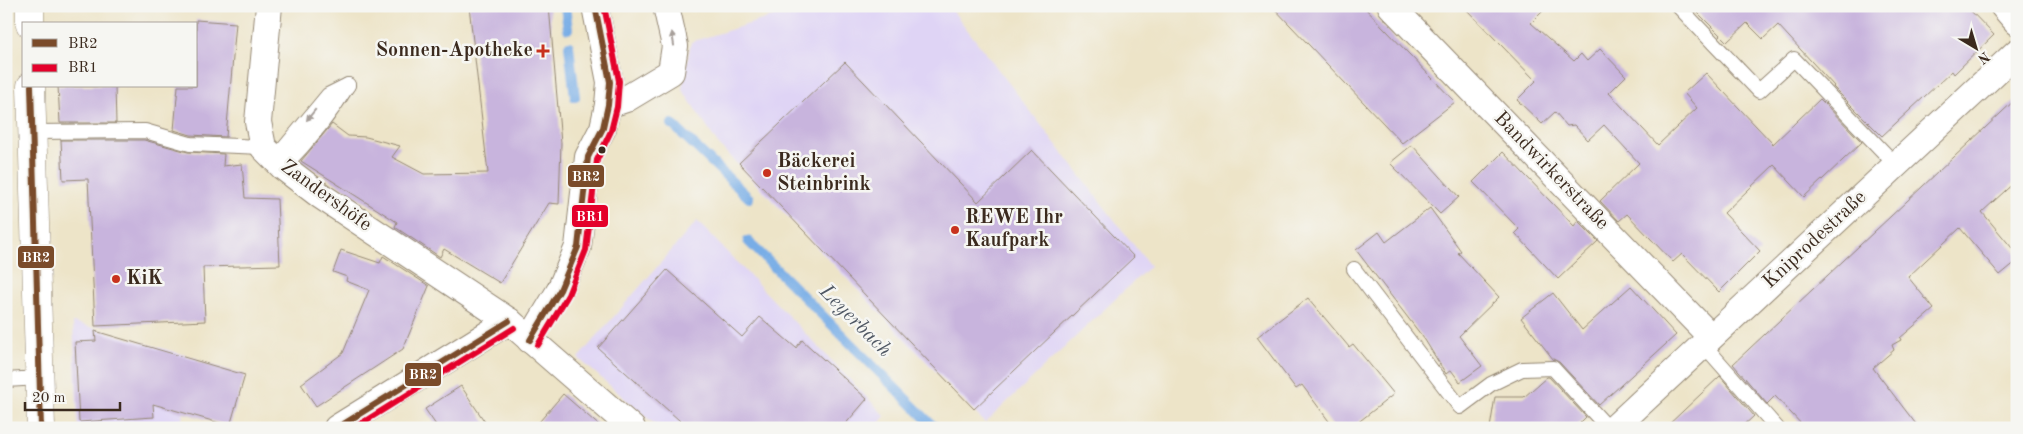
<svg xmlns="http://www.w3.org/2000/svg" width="2023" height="434" font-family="'Old Standard TT',serif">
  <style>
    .built { fill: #dfd4f5 }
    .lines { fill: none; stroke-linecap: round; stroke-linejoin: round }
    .stream { stroke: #78ade6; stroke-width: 10 }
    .building { fill: #c8b4dd }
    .service-casing { stroke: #948773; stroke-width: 16 }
    .minor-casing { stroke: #948773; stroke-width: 28 }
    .tertiary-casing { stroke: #948773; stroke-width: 29 }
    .service { stroke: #fff; stroke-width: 14 }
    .minor { stroke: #fff; stroke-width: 26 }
    .tertiary { stroke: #fff; stroke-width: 28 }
    .bus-1-casing { stroke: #f6f6f2; stroke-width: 10 }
    .bus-2-casing { stroke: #f6f6f2; stroke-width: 10 }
    .bus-1 { stroke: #7a4b2a; stroke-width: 6 }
    .bus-2 { stroke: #e4002b; stroke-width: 6 }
    .oneway { fill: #a79f9a }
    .poi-dot { fill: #c8321e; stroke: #f6f6f2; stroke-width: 2 }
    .bus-dot { fill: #3b2a1e; stroke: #f6f6f2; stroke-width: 2 }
    .labels { text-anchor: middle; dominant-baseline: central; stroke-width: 5; stroke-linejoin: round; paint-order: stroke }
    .poi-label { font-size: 20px; font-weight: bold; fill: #3b2a1e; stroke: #f6f6f2; text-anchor: start }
    .street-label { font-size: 20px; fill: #3b2a1e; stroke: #f6f6f2 }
    .water-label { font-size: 21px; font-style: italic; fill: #505864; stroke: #f6f6f2 }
    .line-badge { stroke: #f6f6f2; stroke-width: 2 }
    .badge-label { font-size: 14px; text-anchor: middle; font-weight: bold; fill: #fff }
  </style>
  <rect width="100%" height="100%" fill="#f6f6f2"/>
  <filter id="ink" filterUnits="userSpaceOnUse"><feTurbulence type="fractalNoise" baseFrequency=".02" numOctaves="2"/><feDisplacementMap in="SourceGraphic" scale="10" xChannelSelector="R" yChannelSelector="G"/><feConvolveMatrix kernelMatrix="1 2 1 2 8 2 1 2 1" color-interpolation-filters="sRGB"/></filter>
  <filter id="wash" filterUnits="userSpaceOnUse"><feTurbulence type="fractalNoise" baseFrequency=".0096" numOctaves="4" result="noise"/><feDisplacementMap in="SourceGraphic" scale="20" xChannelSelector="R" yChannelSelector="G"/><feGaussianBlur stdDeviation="1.12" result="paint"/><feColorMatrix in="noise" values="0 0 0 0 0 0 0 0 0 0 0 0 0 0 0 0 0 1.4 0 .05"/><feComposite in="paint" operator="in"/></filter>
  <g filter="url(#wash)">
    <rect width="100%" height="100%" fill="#ede4c8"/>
    <g class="built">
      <path d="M 807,6 L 949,6 L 1150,266 L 985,423 L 718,144 L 682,89 L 691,42 Z"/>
      <path d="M 697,221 L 885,416 L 875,428 L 659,428 L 578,358 Z"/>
      <path d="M 73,322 L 198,359 L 180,428 L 78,428 Z"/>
    </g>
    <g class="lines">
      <g class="stream">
        <path d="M 565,6 L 568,29"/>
        <path d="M 569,46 L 575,97"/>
        <path d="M 672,124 L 749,198"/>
        <path d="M 748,241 L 935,428"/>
      </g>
    </g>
    <g id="blocks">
      <g class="building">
        <path d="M 469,6 L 549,6 L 561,143 L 559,204 L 549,203 L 500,283 L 444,249 L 440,257 L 395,227 L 397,222 L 301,161 L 332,124 L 348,136 L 366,137 L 400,146 L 392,157 L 424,174 L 488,173 Z"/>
        <path d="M 1272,6 L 1363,6 L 1455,102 L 1402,143 Z"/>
        <path d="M 1463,6 L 1548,6 L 1531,23 L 1574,61 L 1581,54 L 1587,61 L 1600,49 L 1626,76 L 1609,93 L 1658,145 L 1697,108 L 1684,93 L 1706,73 L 1773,144 L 1820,99 L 1862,142 L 1804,197 L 1774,165 L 1724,213 L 1760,251 L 1719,292 L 1682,254 L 1673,262 L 1627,214 L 1619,221 L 1600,201 L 1639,163 L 1604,125 L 1588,140 L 1574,125 L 1567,126 L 1555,112 L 1542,124 L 1517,100 L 1536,81 Z"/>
        <path d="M 1691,6 L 1966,6 L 1994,35 L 1954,74 L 1952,71 L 1882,136 L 1833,87 L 1834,86 L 1778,25 L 1763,39 L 1747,23 L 1727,42 Z"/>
        <path d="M 196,20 L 236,23 L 226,137 L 191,135 L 174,130 L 178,86 L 196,86 Z"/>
        <path d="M 845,62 L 978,202 L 1032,150 L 1134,257 L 974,409 L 739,163 Z"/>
        <path d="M 58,86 L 115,86 L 116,123 L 60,123 Z"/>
        <path d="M 2017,98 L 2017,180 L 1982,212 L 2017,254 L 2017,261 L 2000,275 L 1960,228 L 1908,277 L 1934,309 L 1900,338 L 1901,340 L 1892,345 L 1894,350 L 1873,368 L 1919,428 L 1805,428 L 1775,396 L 1767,404 L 1733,364 Z"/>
        <path d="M 61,140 L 144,140 L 188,152 L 224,154 L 223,166 L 242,164 L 245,198 L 277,199 L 280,265 L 203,267 L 205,321 L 95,326 L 88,179 L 63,180 Z"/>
        <path d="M 1412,145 L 1459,197 L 1440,214 L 1390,163 Z"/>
        <path d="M 1503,152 L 1574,226 L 1578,221 L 1598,241 L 1558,279 L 1515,233 L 1519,229 L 1473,182 Z"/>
        <path d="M 1430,208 L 1461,251 L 1458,253 L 1499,297 L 1459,336 L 1482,366 L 1460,382 L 1451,370 L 1446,374 L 1425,340 L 1356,250 L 1379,232 L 1386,242 Z"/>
        <path d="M 341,250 L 380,263 L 383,256 L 429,286 L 403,349 L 316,406 L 301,384 L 343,353 L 369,290 L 346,281 L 347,277 L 333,272 Z"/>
        <path d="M 667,270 L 742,337 L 760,317 L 796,348 L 802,340 L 867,399 L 842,428 L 688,428 L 598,348 Z"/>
        <path d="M 1631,286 L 1676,335 L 1599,405 L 1559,362 L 1553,359 L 1521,318 L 1553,293 L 1582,330 Z"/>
        <path d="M 1308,298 L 1349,347 L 1353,344 L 1394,394 L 1351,428 L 1334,428 L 1302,385 L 1296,389 L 1257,337 Z"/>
        <path d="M 95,331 L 245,375 L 230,426 L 153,404 L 154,417 L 79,422 L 75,342 L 96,341 Z"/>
        <path d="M 1720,376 L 1754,416 L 1741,428 L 1665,428 Z"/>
        <path d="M 1547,377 L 1549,377 L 1586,417 L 1575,428 L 1490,428 L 1495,397 L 1524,397 Z"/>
        <path d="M 461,386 L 489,428 L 438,428 L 425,409 Z"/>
        <path d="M 563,394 L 602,428 L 534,428 Z"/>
      </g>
    </g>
  </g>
  <g filter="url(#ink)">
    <use href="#blocks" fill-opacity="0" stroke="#948773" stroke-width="1"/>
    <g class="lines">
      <defs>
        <g id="service">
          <path d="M 1678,6 L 1759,91 L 1794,59 L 1896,165"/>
          <path d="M 32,132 L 145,131 L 190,144 L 263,147"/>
          <path d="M 275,159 L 328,95 L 348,85"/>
          <path d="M 283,167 C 308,142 330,115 348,85"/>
          <path d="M 1354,269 L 1460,407 L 1491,384 L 1522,369 L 1553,368 L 1608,428"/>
          <path d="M 1703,344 L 1777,428"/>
          <path d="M 6,380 L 39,378"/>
        </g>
        <g id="minor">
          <path d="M 269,6 L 258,122 L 263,147 L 283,167 L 321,196 L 509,321 L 632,428"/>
          <path d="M 1391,6 L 1711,337"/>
          <path d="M 2003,6 L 2017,22"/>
          <path d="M 608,105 L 626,99 L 671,72 L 675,46 L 666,6"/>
          <path d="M 530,340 L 560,290 L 578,247 L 588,157 L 603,128 L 608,105 L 610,82 L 595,6"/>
          <path d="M 337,428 L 509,321"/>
          <path d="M 1614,428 L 2017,52"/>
        </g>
        <g id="tertiary">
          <path d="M 30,6 L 30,24"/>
          <path d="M 31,86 L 41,428"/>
        </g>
      </defs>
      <use href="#service" class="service-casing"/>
      <use href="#minor" class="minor-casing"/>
      <use href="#tertiary" class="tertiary-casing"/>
      <use href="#service" class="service"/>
      <use href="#minor" class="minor"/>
      <use href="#tertiary" class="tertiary"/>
      <defs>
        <g id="bus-1">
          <path d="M 31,86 L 41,428"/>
          <path d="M 530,340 L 560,290 L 578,247 L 588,157 L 603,128 L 608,105 L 610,82 L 595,6"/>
          <path d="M 337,428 L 509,321"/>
        </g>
        <g id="bus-2">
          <path d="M 538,345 L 568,295 L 586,250 L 597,160 L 611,131 L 617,107 L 619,81 L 604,6"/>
          <path d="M 354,428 L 514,328"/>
        </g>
      </defs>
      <use href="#bus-1" class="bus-1-casing"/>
      <use href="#bus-2" class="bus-2-casing"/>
      <use href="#bus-1" class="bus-1"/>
      <use href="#bus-2" class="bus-2"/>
    </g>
    <defs><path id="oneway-solid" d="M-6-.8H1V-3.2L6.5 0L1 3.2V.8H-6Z" transform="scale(1.25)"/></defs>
    <g class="oneway">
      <use href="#oneway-solid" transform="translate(673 39) rotate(-99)"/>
      <use href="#oneway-solid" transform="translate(311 115) rotate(129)"/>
    </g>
  </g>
  <g class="poi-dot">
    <path d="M540.5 43.5h5v5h5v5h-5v5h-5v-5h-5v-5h5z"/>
    <circle cx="767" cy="173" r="5"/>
    <circle cx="955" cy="230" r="5"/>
    <circle cx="116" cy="279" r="5"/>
  </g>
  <circle class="bus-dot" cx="602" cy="150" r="4.5"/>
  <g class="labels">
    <g class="poi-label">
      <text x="533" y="51" text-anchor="end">Sonnen-Apotheke</text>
      <text x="777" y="162">Bäckerei<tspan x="777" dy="23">Steinbrink</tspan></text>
      <text x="965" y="218">REWE Ihr<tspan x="965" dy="23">Kaufpark</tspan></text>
      <text x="126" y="279">KiK</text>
    </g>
    <g class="street-label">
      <text transform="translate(1551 171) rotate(46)">Bandwirkerstraße</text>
      <text transform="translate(326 196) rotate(36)">Zandershöfe</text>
      <text transform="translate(1815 240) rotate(-43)">Kniprodestraße</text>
    </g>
    <g class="water-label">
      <text transform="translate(855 321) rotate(45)">Leyerbach</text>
    </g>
  </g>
  <g class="line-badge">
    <rect x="567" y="164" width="38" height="24" rx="5" fill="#7a4b2a"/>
    <rect x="571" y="204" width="38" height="24" rx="5" fill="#e4002b"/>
    <rect x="17" y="245" width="38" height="24" rx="5" fill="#7a4b2a"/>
    <rect x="404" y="362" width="38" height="25" rx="5" fill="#7a4b2a"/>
  </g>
  <g class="badge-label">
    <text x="586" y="181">BR2</text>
    <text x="590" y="221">BR1</text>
    <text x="36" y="262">BR2</text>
    <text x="423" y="379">BR2</text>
  </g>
  <rect width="2023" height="434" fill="none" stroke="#f6f6f2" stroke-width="25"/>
  <rect x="22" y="22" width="175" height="65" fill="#f6f6f2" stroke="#aba49d"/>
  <rect x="32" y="39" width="25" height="8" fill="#7a4b2a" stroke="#aba49d"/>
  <text x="68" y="48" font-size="15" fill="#3b2a1e">BR2</text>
  <rect x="32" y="64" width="25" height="8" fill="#e4002b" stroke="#aba49d"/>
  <text x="68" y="72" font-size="15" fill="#3b2a1e">BR1</text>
  <g transform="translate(1976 48) rotate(142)" stroke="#f6f6f2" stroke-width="4" paint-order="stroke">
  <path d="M0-4L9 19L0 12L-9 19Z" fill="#3b2a1e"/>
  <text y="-8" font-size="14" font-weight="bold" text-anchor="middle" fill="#3b2a1e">N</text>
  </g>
  <path d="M25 402v8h95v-8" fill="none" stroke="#3b2a1e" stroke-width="2.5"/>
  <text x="32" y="402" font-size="15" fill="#3b2a1e" stroke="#f6f6f2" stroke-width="4" paint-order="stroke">20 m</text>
</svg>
